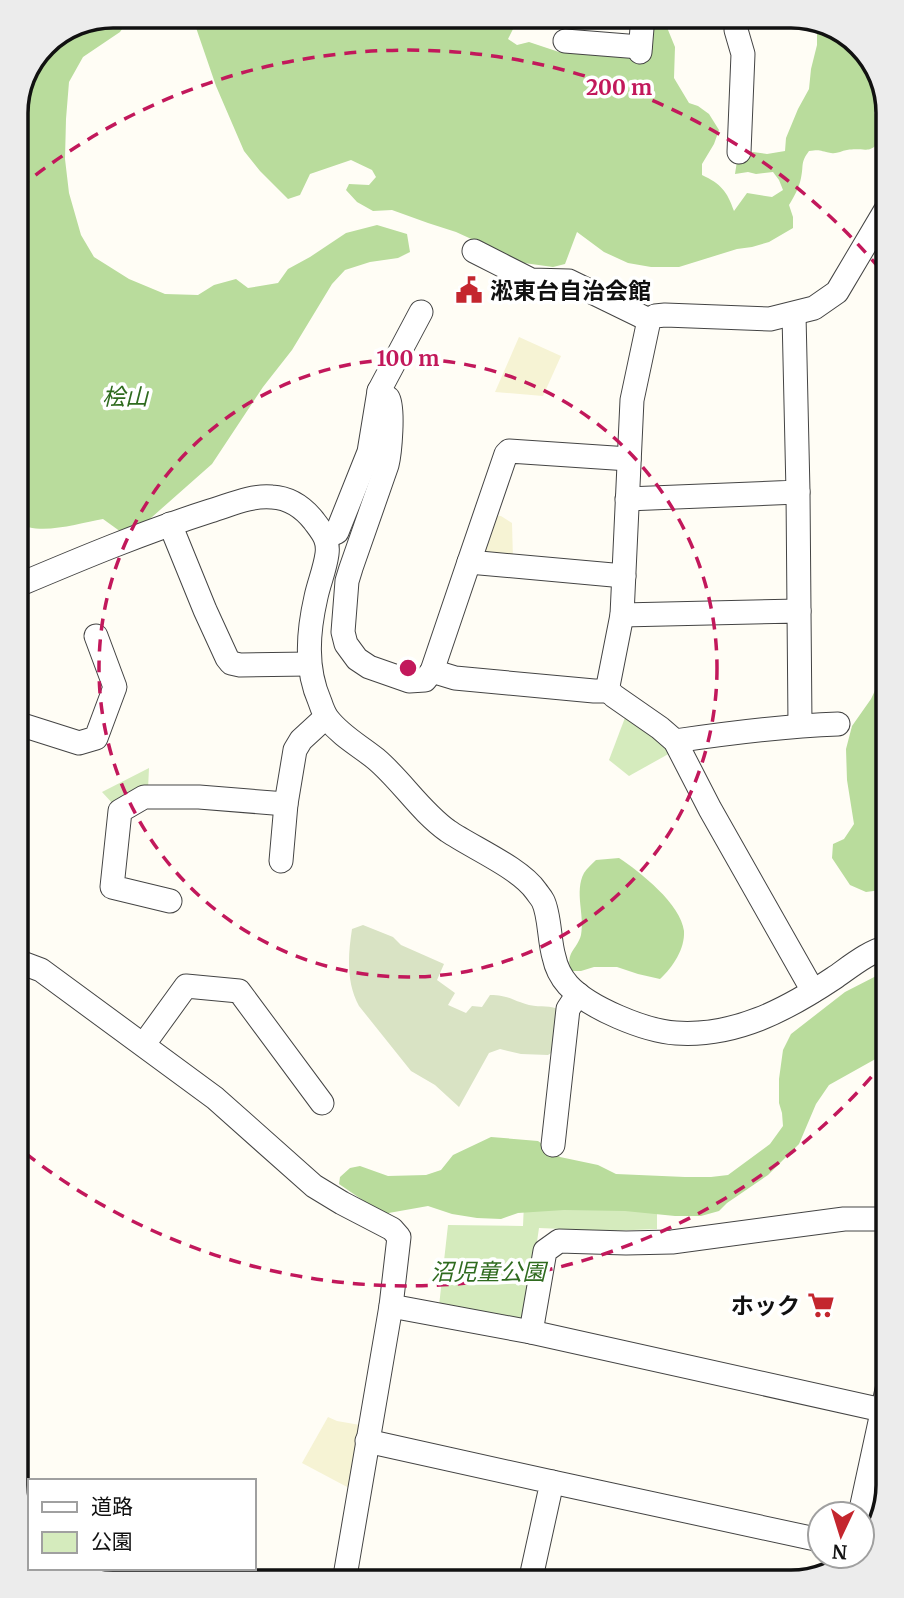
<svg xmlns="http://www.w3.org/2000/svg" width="904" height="1598" font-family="Merriweather,'Noto Sans JP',serif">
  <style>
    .farmland { fill: #f6f3d4 }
    .green { fill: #d5ebbd }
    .forest { fill: #b9dc9c }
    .cemetery { fill: #d9e3c4 }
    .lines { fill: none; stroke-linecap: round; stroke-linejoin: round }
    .minor-casing { stroke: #444; stroke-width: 25 }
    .minor { stroke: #fff; stroke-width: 23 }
    .ring { fill: none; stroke: #c2185b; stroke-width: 3.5; stroke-dasharray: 12 9 }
    .labels { text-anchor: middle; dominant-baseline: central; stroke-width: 7; stroke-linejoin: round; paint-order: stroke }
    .poi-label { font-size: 23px; font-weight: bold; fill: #111; stroke: #fff; text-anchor: start }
    .park-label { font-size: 23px; font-style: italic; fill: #2f6b1f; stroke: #fff }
    .rim { fill: none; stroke: #111; stroke-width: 3.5 }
    .centre { fill: #c2185b; stroke: #fff; stroke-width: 3.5 }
    .ring-label { font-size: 21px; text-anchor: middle; font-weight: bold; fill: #c2185b; stroke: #fff; stroke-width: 7; stroke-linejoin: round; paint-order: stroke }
  </style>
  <rect width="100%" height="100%" fill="#fffdf5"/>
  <g class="farmland">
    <path d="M 519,337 L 561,356 L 543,396 L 495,392 Z"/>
    <path d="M 493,515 L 501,516 L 512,523 L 513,560 L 479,557 Z"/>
    <path d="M 328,1417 L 337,1421 L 360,1425 L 349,1488 L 302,1463 Z"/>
  </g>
  <g class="green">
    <path d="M 888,417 L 888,468 L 879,463 L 883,418 Z"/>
    <path d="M 626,715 L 672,752 L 629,776 L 609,760 Z"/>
    <path d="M 149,768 L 148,789 L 135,789 L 114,805 L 102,792 Z"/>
    <path d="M 657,1196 L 657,1229 L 609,1231 L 539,1228 L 525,1323 L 439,1306 L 448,1225 L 523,1226 L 524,1203 Z"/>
  </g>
  <g class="forest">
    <path d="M 113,16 L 131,16 L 120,32 L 83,57 L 69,82 L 66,119 L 65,159 L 69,193 L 81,235 L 94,257 L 129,279 L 165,294 L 198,295 L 214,285 L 236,279 L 248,288 L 278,283 L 288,269 L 310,257 L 346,233 L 377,225 L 407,234 L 410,252 L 398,258 L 370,262 L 345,270 L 332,284 L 292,350 L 263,387 L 212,464 L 143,525 L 121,532 L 103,519 C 78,523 39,537 16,522 L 16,107 L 44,44 Z"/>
    <path d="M 192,16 L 516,16 L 514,27 L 508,39 L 517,45 L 529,42 L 559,52 L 582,46 L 614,56 L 634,59 L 650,16 L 668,16 L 666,25 L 675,47 L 674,78 L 689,103 L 698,106 L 709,114 L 719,130 L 714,144 L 702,164 L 702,175 C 721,184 727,191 734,211 L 747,193 L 772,197 L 783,190 L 779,180 L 773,172 L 756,174 L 748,172 L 735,174 L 737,161 L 742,155 L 753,152 L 767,154 L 785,151 L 786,138 L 798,109 L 809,89 L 811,69 L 817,45 L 817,22 L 845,32 L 878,70 L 887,109 L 874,112 L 884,134 C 871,157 867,147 847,150 C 841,151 837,154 831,153 C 820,151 821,149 809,151 C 800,163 804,165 801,178 C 799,188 794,197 789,205 L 793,217 L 793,228 L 769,242 L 752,247 L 737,249 L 679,267 L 651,267 L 628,263 L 604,252 L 577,232 L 565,264 L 553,267 L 524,263 L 456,232 L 428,223 L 392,210 L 373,211 L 357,202 L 346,190 L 349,184 L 369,185 L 376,177 L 372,170 L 351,160 L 310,174 L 300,195 L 288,199 L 260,171 L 244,151 L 216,86 Z"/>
    <path d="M 888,610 L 888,747 L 883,755 L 888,775 L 888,889 L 866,892 L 850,885 L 832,858 L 833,844 L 844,839 L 854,824 L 847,780 L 846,749 L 852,726 L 871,699 L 881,678 L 879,656 L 875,634 L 879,619 Z"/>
    <path d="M 619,858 C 640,872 681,904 684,931 C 685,949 673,967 660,979 L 638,974 L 617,967 L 594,967 L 581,971 L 571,971 C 565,952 577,950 581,935 C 585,915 574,892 584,873 C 587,868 592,864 596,860 Z"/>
    <path d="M 888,972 L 888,1052 L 829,1085 L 816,1104 L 799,1144 L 768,1175 L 727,1203 L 719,1211 L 701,1216 L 675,1216 L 625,1211 L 564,1210 L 518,1213 L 501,1219 L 477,1218 L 452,1214 L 428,1206 L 383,1214 L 339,1184 L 340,1177 L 350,1168 L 360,1166 L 388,1176 L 426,1175 L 441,1170 L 453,1155 L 491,1137 L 538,1141 L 560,1157 L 598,1165 L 616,1174 L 685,1177 L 711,1177 L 728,1175 L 770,1144 L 783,1126 L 782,1113 L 779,1103 L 779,1079 L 783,1050 L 791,1034 L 845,992 L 882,973 Z"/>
  </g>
  <path class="cemetery" d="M 363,925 L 393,937 L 401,945 L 444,964 L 437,980 L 455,993 L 448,1005 L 466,1013 L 472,1006 L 482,1007 L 490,995 C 509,995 513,1001 529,1005 C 542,1008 549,1004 562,1011 L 554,1051 L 548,1055 L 521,1054 L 500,1049 L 489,1053 L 459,1107 L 435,1085 L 411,1071 L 359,1006 C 346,982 348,955 352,929 Z"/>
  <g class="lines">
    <defs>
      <g id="minor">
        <path d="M 737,16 L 736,30 L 743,54 L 739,152"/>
        <path d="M 565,41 L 640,47"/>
        <path d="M 640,52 L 643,16"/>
        <path d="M 474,251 L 531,280 L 569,281 L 649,320"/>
        <path d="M 421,312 L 379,391 C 380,392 387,397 388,398 C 394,407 390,453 387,465 L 351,568 L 347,581 L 343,632 L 346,644 L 357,659 L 369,667 L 409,681 L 425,680 L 432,671 L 469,562"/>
        <path d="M 798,492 L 799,611"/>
        <path d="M 627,499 L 798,492 L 794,315"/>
        <path d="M 170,524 L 205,610 L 227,658 L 231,663 L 240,665 L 309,664"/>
        <path d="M 326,537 L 337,532 L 369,452 L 379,391"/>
        <path d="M 624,576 L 469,562 L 506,454 L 509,451 L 629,459"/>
        <path d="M 16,586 C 80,559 144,532 210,511 C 230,505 251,495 272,497 C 290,498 303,507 314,521 C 322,532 329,539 327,554 C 325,569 319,583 316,597 C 308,632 305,668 320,702 C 322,708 324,714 328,719 C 341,736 360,746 376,759 C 402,781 420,811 448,831 C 473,848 520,868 536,891 C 538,894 541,897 543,901 C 550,915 549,941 554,957 C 556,967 561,977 568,985 C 589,1008 645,1031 676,1033 C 735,1037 786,1010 834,978 C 850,967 869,951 888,947"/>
        <path d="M 622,615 L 799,611 L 800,725"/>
        <path d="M 432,671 L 455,678 L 594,691 L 609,691"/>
        <path d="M 16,723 L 79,743 L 96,738 L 115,687 L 96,636"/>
        <path d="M 675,741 C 729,733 783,726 838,724"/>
        <path d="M 281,861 L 286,804 L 295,750 L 301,740 L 326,717"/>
        <path d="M 170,901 L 112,887 L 120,811 L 144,797 L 199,797 L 286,804"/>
        <path d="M 16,963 L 25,964 L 41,970 L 215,1098 L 314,1186 L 342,1203 L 392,1229 L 399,1237 L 391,1306 L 344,1582"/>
        <path d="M 813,991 L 710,809 L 675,741 L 660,728 L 614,696 L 609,691 L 608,686 L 622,615 L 632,400 L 649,320 L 655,316 L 665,315 L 770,319 L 814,308 L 837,292 L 888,206"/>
        <path d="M 144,1044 L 186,986 L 239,991 L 322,1103"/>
        <path d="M 553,1145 L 568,1009 L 578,994"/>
        <path d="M 391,1306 L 531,1332 L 882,1410"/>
        <path d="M 531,1332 L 545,1251 L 559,1241 L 626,1243 L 672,1242 L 844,1219 L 888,1219"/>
        <path d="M 367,1441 L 552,1482 L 530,1582"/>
        <path d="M 552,1482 L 820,1540"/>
        <path d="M 860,1514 L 888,1385"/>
        <path d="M 851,1558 L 851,1556"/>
      </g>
    </defs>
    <use href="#minor" class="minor-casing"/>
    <use href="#minor" class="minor"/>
  </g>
  <g class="ring">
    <circle cx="408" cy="668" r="309"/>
    <path d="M885 1061A618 618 0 0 1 19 1148M19 188A618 618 0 0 1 885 275"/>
  </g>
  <defs>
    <symbol id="civic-bare" viewBox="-9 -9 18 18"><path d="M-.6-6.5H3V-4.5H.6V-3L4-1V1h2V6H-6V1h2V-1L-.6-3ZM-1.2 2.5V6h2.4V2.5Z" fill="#c4262e" stroke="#fff" stroke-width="2.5" paint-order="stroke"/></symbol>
    <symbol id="supermarket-bare" viewBox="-9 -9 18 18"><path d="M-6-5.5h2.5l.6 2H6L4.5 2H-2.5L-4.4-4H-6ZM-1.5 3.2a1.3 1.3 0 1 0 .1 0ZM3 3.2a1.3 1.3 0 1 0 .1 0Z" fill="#c4262e" stroke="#fff" stroke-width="2.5" paint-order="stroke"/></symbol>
  </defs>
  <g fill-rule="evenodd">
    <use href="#civic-bare" x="450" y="271" width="38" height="38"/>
    <use href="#supermarket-bare" x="802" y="1286" width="38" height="38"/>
  </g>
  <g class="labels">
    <g class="poi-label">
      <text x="490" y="290">淞東台自治会館</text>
      <text x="800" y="1305" text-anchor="end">ホック</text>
    </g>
    <g class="park-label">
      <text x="125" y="396">桧山</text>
      <text x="488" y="1271">沼児童公園</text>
    </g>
  </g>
  <path d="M0 0H904V1598H0ZM113 28H791A85 85 0 0 1 876 113V1485A85 85 0 0 1 791 1570H113A85 85 0 0 1 28 1485V113A85 85 0 0 1 113 28Z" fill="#ececec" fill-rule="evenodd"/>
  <path class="rim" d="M113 28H791A85 85 0 0 1 876 113V1485A85 85 0 0 1 791 1570H113A85 85 0 0 1 28 1485V113A85 85 0 0 1 113 28Z"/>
  <circle cx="408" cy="668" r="10" class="centre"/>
  <g class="ring-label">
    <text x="619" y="95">200 m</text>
    <text x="408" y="366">100 m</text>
  </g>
  <rect x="28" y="1479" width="228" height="91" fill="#ffffff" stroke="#a0a0a0" stroke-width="2"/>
  <rect x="42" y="1502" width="35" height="10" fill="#ffffff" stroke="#a0a0a0" stroke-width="2"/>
  <text x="91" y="1514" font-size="21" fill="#111111">道路</text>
  <rect x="42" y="1532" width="35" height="21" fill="#d5ebbd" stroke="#a0a0a0" stroke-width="2"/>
  <text x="91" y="1549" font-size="21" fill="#111111">公園</text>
  <g transform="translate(841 1535) rotate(184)"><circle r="33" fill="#ffffff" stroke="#a0a0a0" stroke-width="2"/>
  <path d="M0-5L12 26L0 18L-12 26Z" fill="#c4262e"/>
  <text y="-10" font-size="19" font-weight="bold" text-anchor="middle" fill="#111111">N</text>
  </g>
</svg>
